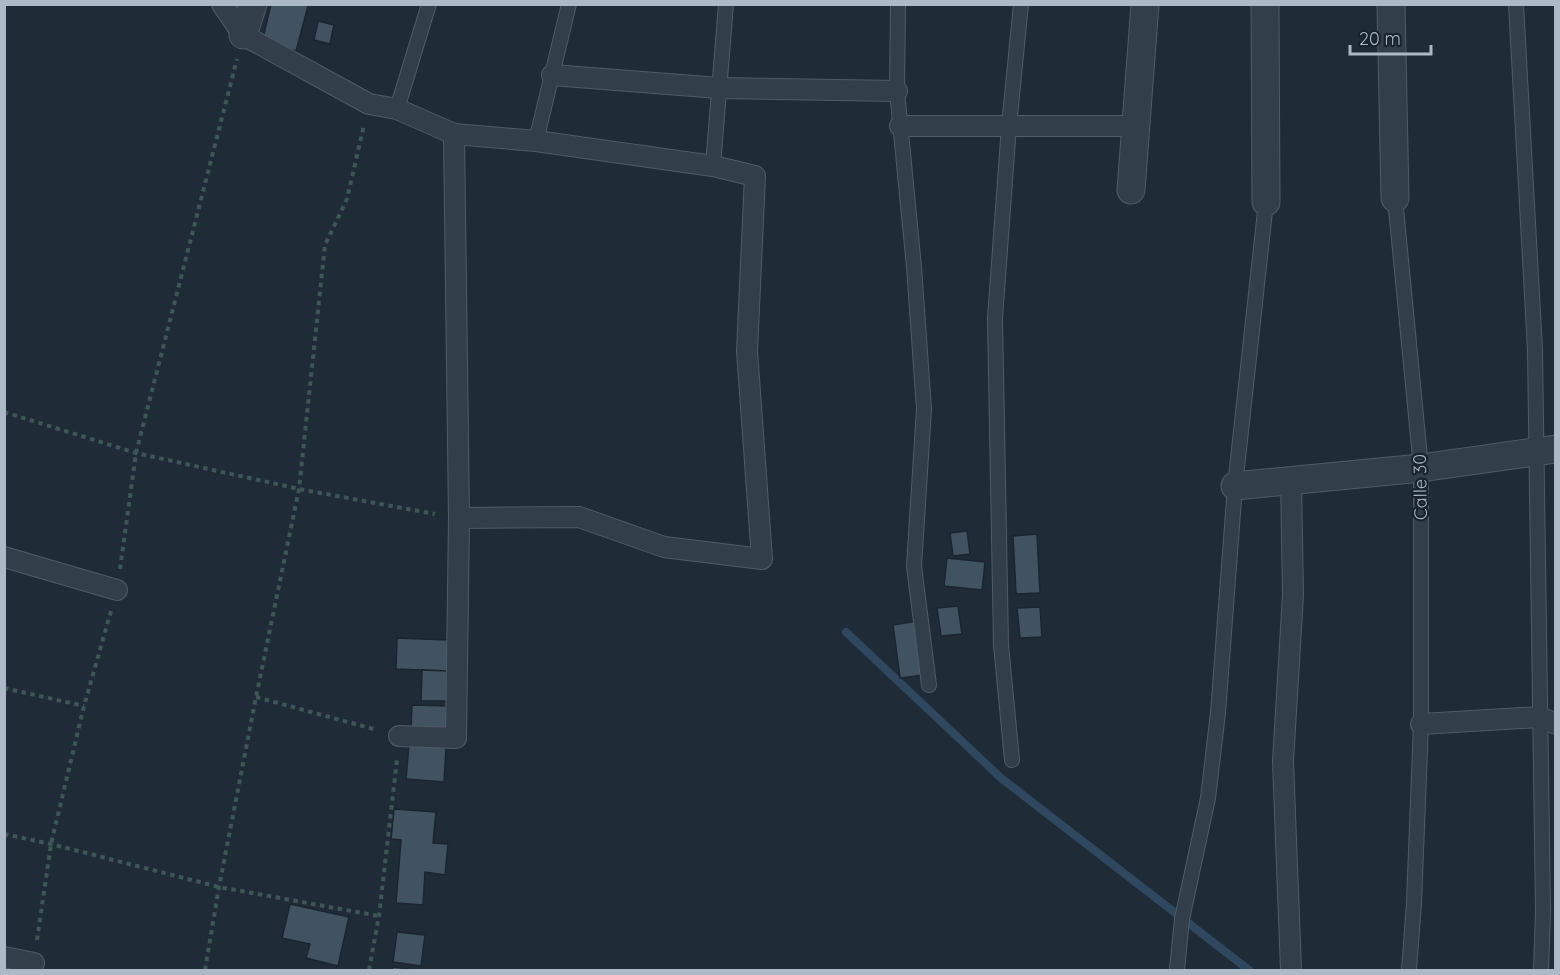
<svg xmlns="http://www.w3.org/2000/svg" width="1560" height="975" font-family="Quicksand,sans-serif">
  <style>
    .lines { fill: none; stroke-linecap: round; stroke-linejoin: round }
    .stream { stroke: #2f485f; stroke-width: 8 }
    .building { fill: #415261; stroke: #1a252f; stroke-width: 1.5 }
    .service-casing { stroke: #505c67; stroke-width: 16 }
    .pedestrian-casing { stroke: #505c67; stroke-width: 22 }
    .minor-casing { stroke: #505c67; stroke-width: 29 }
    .path { stroke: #3e5656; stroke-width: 4; stroke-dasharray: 4.5 4.5; stroke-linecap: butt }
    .service { stroke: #323e49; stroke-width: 14 }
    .pedestrian { stroke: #323e49; stroke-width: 20 }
    .minor { stroke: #323e49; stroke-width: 27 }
    .labels { text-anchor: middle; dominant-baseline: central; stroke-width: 4.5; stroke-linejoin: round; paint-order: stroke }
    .street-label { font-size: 18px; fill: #acb9c6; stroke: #18232d }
  </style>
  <rect width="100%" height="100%" fill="#1f2c38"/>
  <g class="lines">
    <path class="stream" d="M 846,632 L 1001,778 L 1249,970"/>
  </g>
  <g class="building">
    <path d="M 271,4 L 302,4 L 308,6 L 296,51 L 262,42 Z"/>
    <path d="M 318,21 L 334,25 L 330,44 L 314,40 Z"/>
    <path d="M 967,531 L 970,554 L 953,556 L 950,533 Z"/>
    <path d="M 1037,534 L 1040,593 L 1016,594 L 1013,536 Z"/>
    <path d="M 947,558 L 985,562 L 982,590 L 944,586 Z"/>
    <path d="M 958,606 L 962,634 L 941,636 L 937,608 Z"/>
    <path d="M 1040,607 L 1042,637 L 1020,638 L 1017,608 Z"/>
    <path d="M 917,621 L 924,675 L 900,678 L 893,625 Z"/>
    <path d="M 397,638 L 448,640 L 447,671 L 396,669 Z"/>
    <path d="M 422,670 L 447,671 L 447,701 L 421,701 Z"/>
    <path d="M 412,705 L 449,706 L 449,730 L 411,729 Z"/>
    <path d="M 409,744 L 446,748 L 444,782 L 406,779 Z"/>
    <path d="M 394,809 L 436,812 L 433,843 L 448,844 L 445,875 L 425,872 L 423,905 L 396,903 L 401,840 L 391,839 Z"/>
    <path d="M 290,904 L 349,917 L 338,966 L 306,958 L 310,944 L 282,938 Z"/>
    <path d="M 397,932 L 425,935 L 421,966 L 393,962 Z"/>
    <path d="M 393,967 L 416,970 L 392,970 Z"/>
  </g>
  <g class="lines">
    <defs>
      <g id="service">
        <path d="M 898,4 L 897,91 L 914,267 L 924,409 L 914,566 L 929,685"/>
        <path d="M 1516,4 L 1535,350 L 1543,911 L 1541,970"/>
        <path d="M 397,109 L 429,4"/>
        <path d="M 536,141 L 569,4"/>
        <path d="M 713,166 L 726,4"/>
        <path d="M 1395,198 L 1421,468 L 1421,724 L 1414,903 L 1409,970"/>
        <path d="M 1012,760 L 1001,645 L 995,318 L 1009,126 L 1021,4"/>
        <path d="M 1177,970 L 1182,919 L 1208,798 L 1218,713 L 1235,486 L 1266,202"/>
      </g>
      <g id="pedestrian">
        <path d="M 222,4 L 243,35 L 369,104 L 397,109 L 454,134 L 536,141 L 713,166 L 755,176 L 747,351 L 762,559 L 664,547 L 579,517 L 459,518"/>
        <path d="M 552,75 L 719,88 L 897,91"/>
        <path d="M 900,126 L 1136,126"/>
        <path d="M 4,557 L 117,590"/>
        <path d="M 1421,724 L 1540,717 L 1556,724"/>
        <path d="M 399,736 L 456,738 L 459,518 L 454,134"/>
        <path d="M 4,957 L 34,963"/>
        <path d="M 1291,970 L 1283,761 L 1293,595 L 1291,480"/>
      </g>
      <g id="minor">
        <path d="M 1265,4 L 1266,202"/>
        <path d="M 1391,4 L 1395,198"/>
        <path d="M 243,35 L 253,4"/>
        <path d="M 1131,190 L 1145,4"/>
        <path d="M 1235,486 L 1421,468 L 1556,449"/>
      </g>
    </defs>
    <use href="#service" class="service-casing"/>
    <use href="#pedestrian" class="pedestrian-casing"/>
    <use href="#minor" class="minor-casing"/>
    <g class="path">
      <path d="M 4,412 L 136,453 L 299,489 L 435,514"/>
      <path d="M 120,569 L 136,453 L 237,59"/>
      <path d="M 4,688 L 84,706"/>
      <path d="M 256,697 L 377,730"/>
      <path d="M 4,834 L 51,844 L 219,887 L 379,916"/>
      <path d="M 37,940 L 51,844 L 84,706 L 111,611"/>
      <path d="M 205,970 L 219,887 L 256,697 L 299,489 L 325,245 L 347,199 L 364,125"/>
      <path d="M 369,970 L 379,916 L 397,759"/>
    </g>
    <use href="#service" class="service"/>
    <use href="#pedestrian" class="pedestrian"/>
    <use href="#minor" class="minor"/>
  </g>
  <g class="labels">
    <g class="street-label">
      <text transform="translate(1420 487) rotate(-91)">Calle 30</text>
    </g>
  </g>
  <rect width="1560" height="975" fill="none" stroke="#acb9c6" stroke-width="12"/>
  <path d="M1350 45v9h81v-9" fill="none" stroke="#acb9c6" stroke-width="3"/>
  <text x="1359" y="45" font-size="18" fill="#acb9c6" stroke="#18232d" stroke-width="4.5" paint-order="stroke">20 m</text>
</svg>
